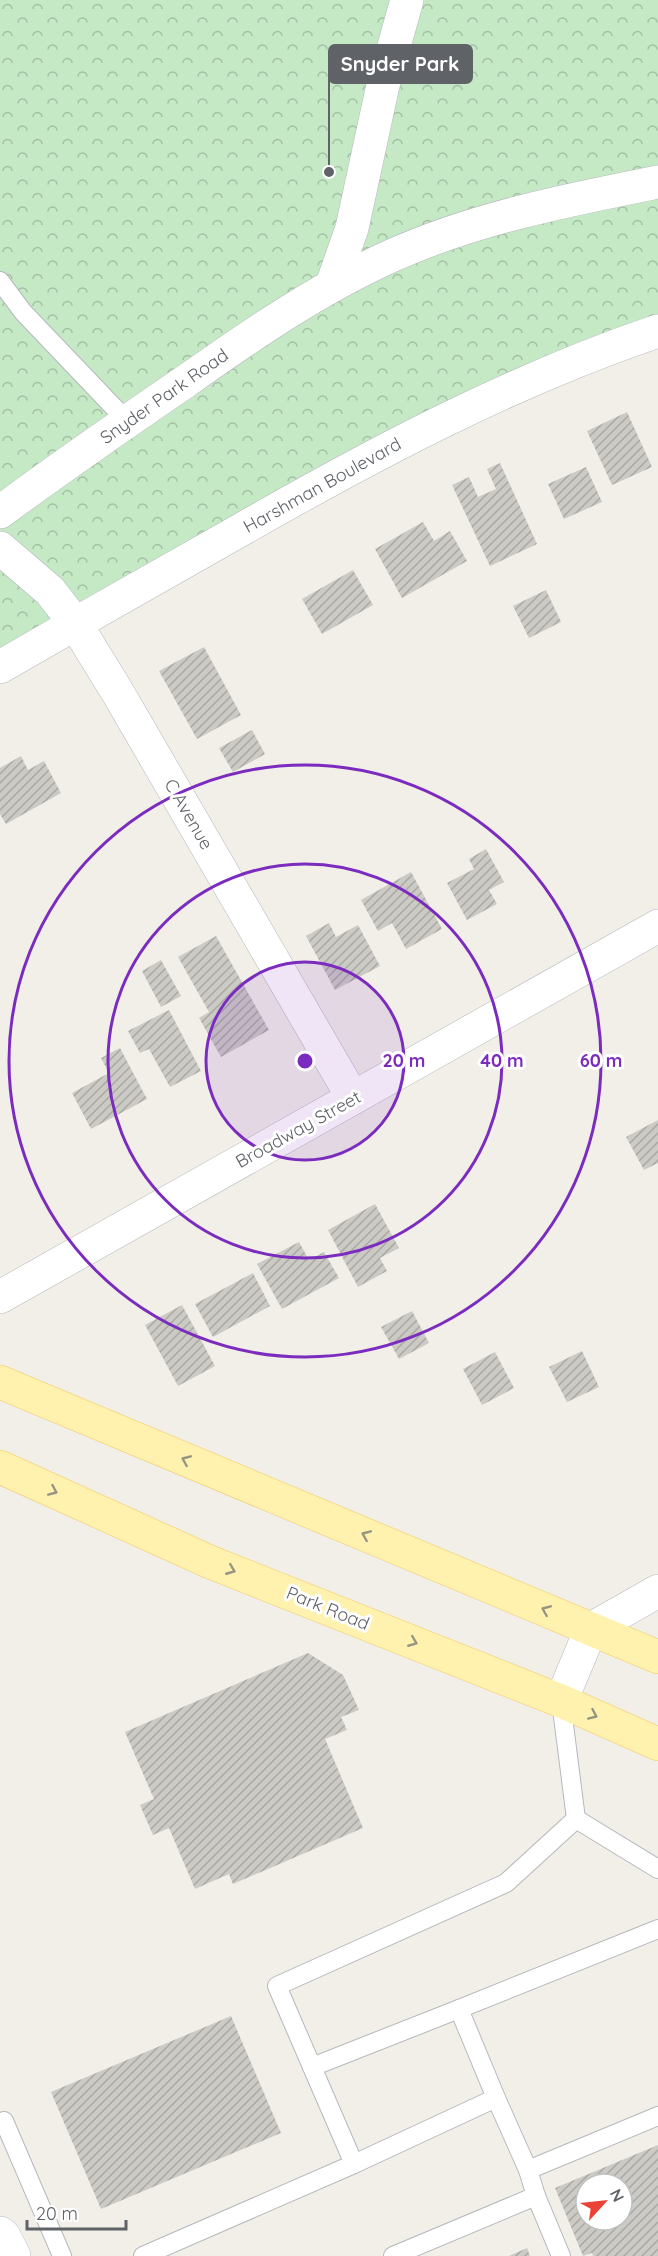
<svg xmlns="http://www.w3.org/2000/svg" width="658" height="2256" font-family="Quicksand,sans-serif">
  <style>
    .forest { fill: url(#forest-crowns) }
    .building { fill: url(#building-hatch); fill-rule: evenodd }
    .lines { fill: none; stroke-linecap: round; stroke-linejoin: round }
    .lane-casing { stroke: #b5b8bc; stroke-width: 20 }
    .street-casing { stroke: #b5b8bc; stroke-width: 34 }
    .secondary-casing { stroke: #b6babf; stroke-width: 34 }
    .primary-casing { stroke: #f2c960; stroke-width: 34 }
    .lane { stroke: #fff; stroke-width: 18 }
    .street { stroke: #fff; stroke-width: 33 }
    .secondary { stroke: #fff; stroke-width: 33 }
    .primary { stroke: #fff2af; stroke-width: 33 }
    .oneway { stroke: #979581 }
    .ring { fill: none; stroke: #7b2cbf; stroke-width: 3 }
    .labels { text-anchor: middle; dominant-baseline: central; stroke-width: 6; stroke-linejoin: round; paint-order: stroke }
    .street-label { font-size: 18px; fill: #5f6368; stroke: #fff }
    .centre { fill: #7b2cbf; stroke: #fff; stroke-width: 3 }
    .ring-label { font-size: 18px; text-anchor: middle; font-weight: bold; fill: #7b2cbf; stroke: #fff; stroke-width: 6; stroke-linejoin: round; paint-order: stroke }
    .leader { fill: none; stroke: #5f6368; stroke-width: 2 }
    .callout-dot { fill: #5f6368; stroke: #fff; stroke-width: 2 }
    .callout { fill: #5f6368; stroke: #5f6368; stroke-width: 2 }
    .callout-label { font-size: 20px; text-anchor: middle; font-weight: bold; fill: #fff }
  </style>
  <defs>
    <pattern id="forest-crowns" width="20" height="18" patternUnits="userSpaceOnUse" patternTransform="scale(1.5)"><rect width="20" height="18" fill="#c5e8c5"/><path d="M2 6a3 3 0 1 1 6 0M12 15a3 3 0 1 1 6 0" fill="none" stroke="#a3c0a4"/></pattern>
    <pattern id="building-hatch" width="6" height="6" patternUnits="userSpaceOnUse" patternTransform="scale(1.5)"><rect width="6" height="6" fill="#cccac5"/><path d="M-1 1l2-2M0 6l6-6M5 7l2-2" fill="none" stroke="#a9a8a4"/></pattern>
  </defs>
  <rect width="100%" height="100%" fill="#f1efe8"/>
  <path class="forest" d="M 0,0 L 658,0 L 658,344 L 345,470 L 0,667 Z"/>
  <g class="building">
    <path d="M 627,412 L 652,467 L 612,485 L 587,431 Z"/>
    <path d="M 500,463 L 537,544 L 490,566 L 452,485 L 469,477 L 478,497 L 496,489 L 487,469 Z"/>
    <path d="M 586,467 L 602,502 L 564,519 L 548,484 Z"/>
    <path d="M 423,522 L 434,541 L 450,531 L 467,561 L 402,598 L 375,549 Z"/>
    <path d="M 353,570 L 373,605 L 322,634 L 302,599 Z"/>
    <path d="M 546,590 L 561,622 L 529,638 L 513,606 Z"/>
    <path d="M 204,647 L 241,715 L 197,739 L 159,671 Z"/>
    <path d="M 252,730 L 265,754 L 233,772 L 219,748 Z"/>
    <path d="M 21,756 L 28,770 L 44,761 L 61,793 L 6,824 L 0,814 L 0,768 Z"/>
    <path d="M 486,849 L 504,882 L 489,890 L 497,904 L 467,920 L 447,883 L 474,869 L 469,859 Z"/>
    <path d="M 411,872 L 442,929 L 406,949 L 392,923 L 378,931 L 361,900 Z"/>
    <path d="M 329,923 L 336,937 L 358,925 L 380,966 L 335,990 L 306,936 Z"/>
    <path d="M 216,936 L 269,1030 L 221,1057 L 199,1018 L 209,1012 L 178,957 Z"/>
    <path d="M 161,960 L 181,996 L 161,1007 L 142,971 Z"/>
    <path d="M 169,1010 L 201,1071 L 170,1087 L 149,1049 L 140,1053 L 128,1031 Z"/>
    <path d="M 120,1048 L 147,1099 L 91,1129 L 72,1093 L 109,1073 L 101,1058 Z"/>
    <path d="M 658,1120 L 658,1163 L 644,1170 L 626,1137 Z"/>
    <path d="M 375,1204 L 399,1248 L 380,1258 L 387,1271 L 358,1287 L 328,1230 Z"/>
    <path d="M 299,1242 L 309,1260 L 324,1252 L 339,1278 L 282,1309 L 257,1264 Z"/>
    <path d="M 253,1273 L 270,1306 L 213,1337 L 195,1304 Z"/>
    <path d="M 182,1305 L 215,1366 L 178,1386 L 145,1325 Z"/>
    <path d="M 412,1311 L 429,1343 L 399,1359 L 381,1327 Z"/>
    <path d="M 582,1351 L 599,1387 L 567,1402 L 549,1367 Z"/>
    <path d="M 495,1352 L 514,1388 L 482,1405 L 463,1369 Z"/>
    <path d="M 308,1653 L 343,1675 L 359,1710 L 341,1717 L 347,1730 L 325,1739 L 363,1828 L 233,1884 L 229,1874 L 195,1889 L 169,1828 L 153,1835 L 140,1805 L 154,1799 L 125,1732 Z"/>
    <path d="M 231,2016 L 281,2133 L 101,2209 L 51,2092 Z"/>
    <path d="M 658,2145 L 658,2256 L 593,2256 L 592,2253 L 583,2256 L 555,2188 ZM 586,2184 L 622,2184 L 622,2220 L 586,2220 Z"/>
    <path d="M 527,2248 L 530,2256 L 509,2256 Z"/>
  </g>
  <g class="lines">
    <defs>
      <g id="lane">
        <path d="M 0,281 L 23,312 L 127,421"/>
        <path d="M 561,1701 L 576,1819"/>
        <path d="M 312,2067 L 459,2009"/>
        <path d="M 0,2123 L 4,2121 L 62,2256"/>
        <path d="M 354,2164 L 277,1986 L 506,1883 L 576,1819 L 658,1869"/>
        <path d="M 528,2170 L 658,2116"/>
        <path d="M 536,2196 L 561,2256"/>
        <path d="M 143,2256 L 354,2164 L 496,2098 L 459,2009 L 658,1929"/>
        <path d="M 393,2256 L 536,2196 L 528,2170 L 496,2098"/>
      </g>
      <g id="street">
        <path d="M 332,285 L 352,228 L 383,85 L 407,0"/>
        <path d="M 0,512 C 61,467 123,424 186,381 C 251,335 318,289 391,256 C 475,218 568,200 658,182"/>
        <path d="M 0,548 L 50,591 L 75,623 L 118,693 L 353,1098"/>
        <path d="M 0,667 C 81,620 163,574 244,528 C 377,452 513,380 658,331"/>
        <path d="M 0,1297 L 658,926"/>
        <path d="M 561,1701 L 591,1629 L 658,1591"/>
      </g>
      <path id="secondary" d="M 0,2233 L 4,2236 L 14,2256"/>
      <g id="primary">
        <path d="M 0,1382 L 658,1657"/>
        <path d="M 0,1467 L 210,1562 L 561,1701 L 658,1744"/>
      </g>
    </defs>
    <use href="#lane" class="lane-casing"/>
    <use href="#street" class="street-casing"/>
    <use href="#secondary" class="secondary-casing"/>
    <use href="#primary" class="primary-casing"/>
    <use href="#lane" class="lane"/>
    <use href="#street" class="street"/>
    <use href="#secondary" class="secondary"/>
    <use href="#primary" class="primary"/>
  </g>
  <defs><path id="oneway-chevron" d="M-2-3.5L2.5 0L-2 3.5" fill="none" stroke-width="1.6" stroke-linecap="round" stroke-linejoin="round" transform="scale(1.5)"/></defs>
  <g class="oneway">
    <use href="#oneway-chevron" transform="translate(186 1460) rotate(-157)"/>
    <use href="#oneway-chevron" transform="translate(53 1491) rotate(24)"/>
    <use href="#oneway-chevron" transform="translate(366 1535) rotate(-157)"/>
    <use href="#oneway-chevron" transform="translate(231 1570) rotate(22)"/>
    <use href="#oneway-chevron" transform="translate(546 1610) rotate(-157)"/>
    <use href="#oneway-chevron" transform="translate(413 1642) rotate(22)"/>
    <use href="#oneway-chevron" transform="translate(593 1715) rotate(24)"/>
  </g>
  <circle cx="305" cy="1061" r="99" fill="#7b2cbf" fill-opacity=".12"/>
  <g class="ring">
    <circle cx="305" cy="1061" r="99"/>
    <circle cx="305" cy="1061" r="197"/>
    <circle cx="305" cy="1061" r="296"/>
  </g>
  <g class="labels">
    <g class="street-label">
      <text transform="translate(164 396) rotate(-35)">Snyder Park Road</text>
      <text transform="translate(322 485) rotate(-29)">Harshman Boulevard</text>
      <text transform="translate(189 814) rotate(60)">C Avenue</text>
      <text transform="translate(298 1129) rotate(-29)">Broadway Street</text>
      <text transform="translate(328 1608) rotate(22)">Park Road</text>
    </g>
  </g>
  <circle cx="305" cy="1061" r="9" class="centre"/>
  <g class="ring-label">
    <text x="404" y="1067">20 m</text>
    <text x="502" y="1067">40 m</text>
    <text x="601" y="1067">60 m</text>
  </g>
  <path class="leader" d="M329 172L329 64"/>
  <circle class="callout-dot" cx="329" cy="172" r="6"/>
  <rect class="callout" x="329" y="45" width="143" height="38" rx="6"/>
  <g class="callout-label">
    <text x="400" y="71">Snyder Park</text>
  </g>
  <g transform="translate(604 2202) rotate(63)"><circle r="28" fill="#ffffff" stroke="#bfc1c3" stroke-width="1.5"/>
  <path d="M0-4.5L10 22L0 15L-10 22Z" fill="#ea4335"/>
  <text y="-9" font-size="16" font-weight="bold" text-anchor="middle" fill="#5f6368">N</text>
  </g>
  <path d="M27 2220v9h99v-9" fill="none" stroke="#5f6368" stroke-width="3"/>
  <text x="36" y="2220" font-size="18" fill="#5f6368" stroke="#ffffff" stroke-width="4.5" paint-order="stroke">20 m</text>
</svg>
